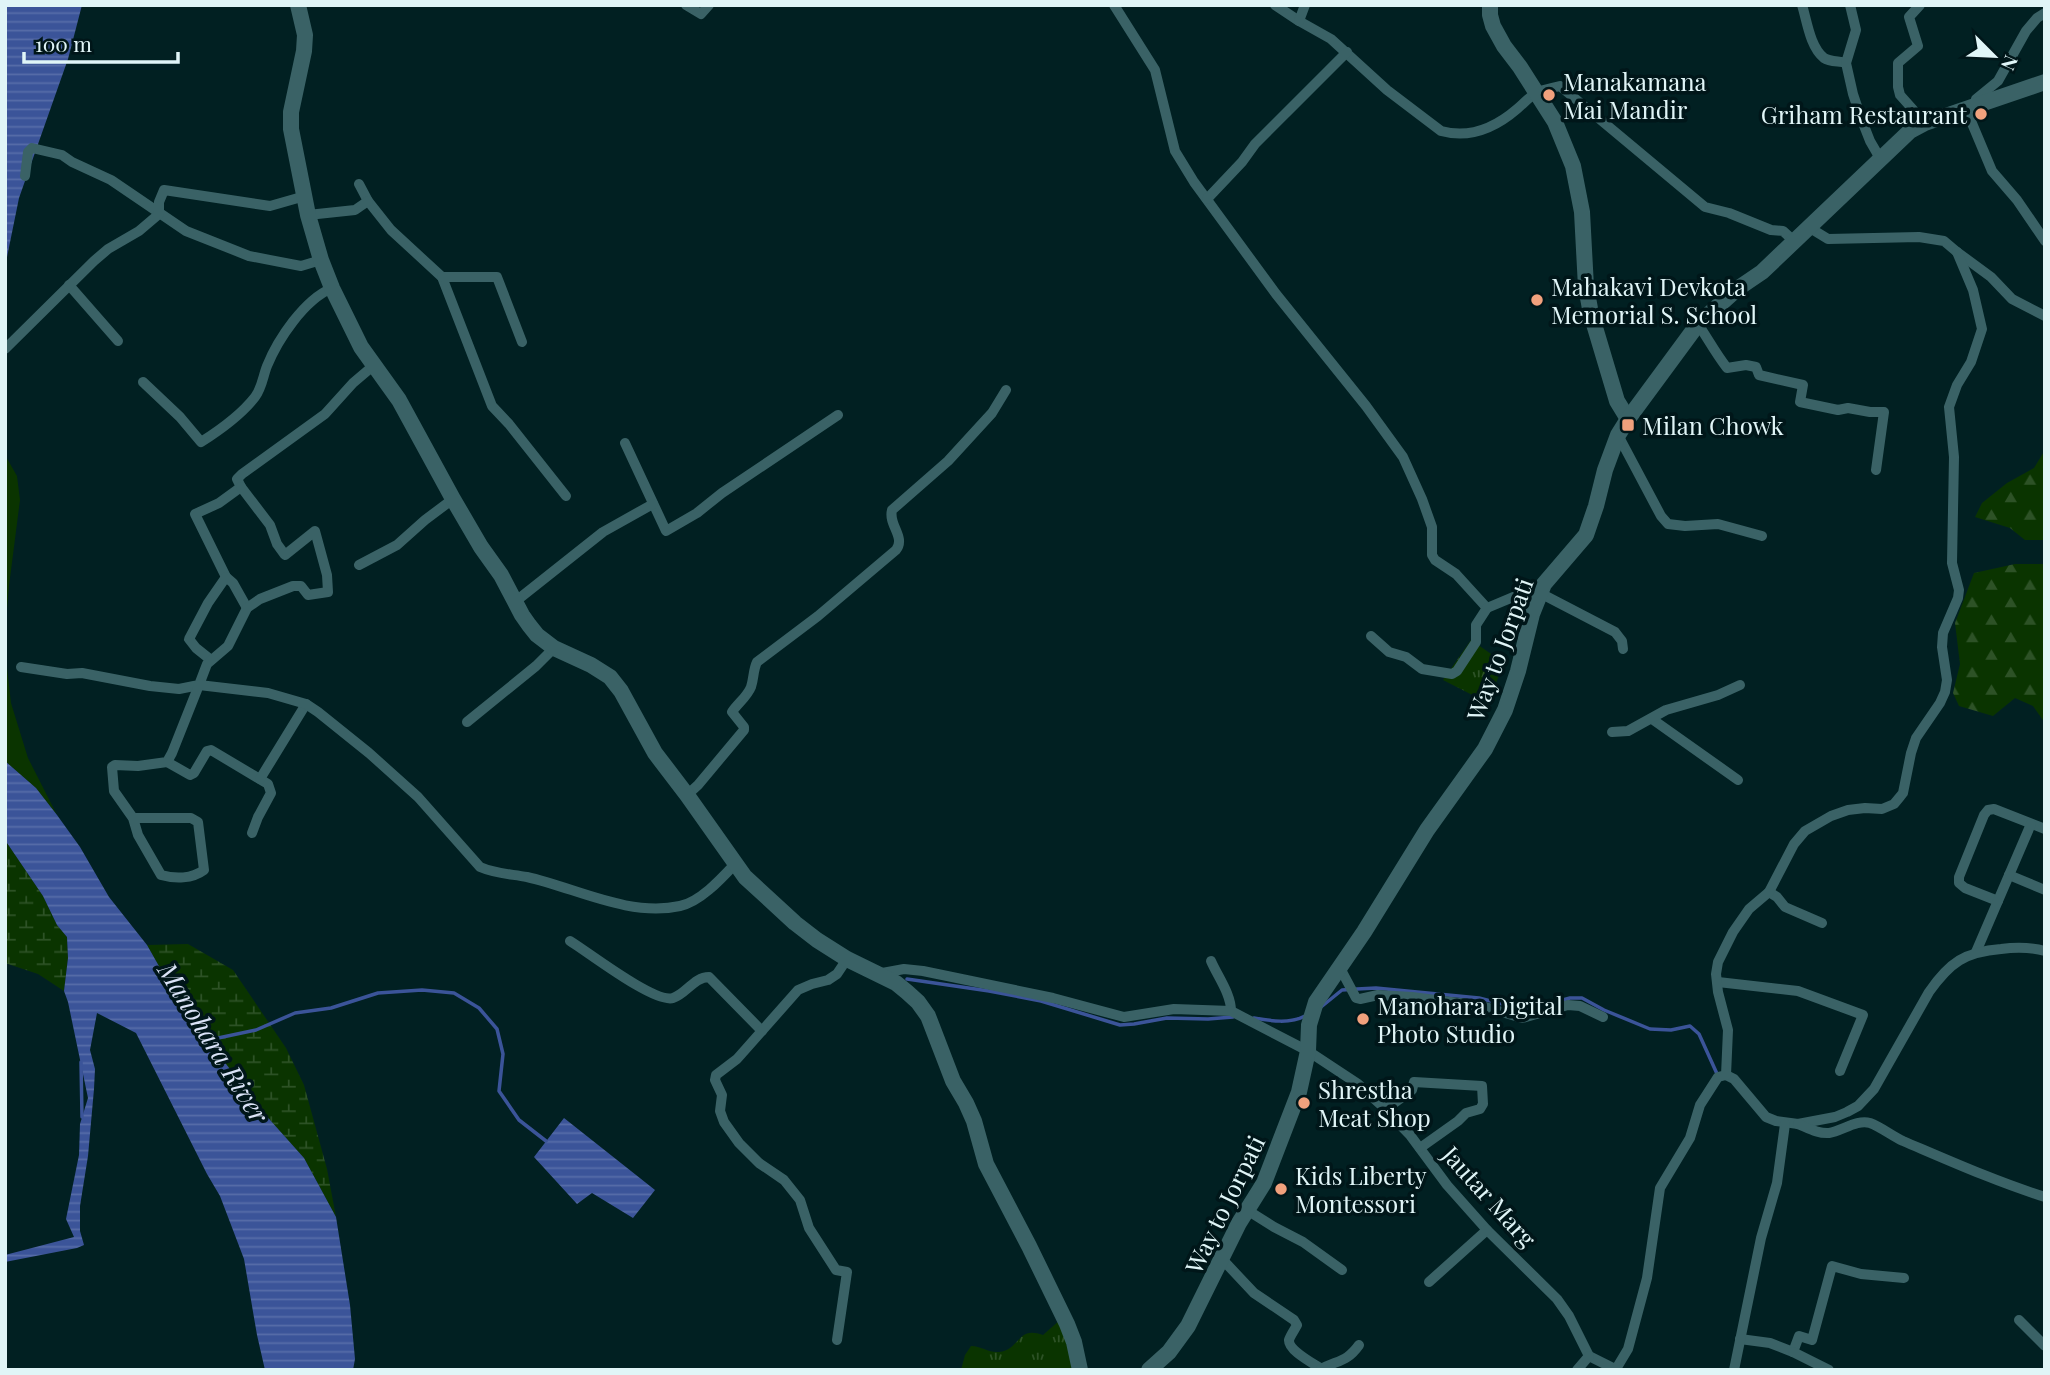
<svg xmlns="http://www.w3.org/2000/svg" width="2050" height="1375" font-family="'Playfair Display',serif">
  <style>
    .grass { fill: #0a3400 }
    .forest { fill: url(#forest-firs) }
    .wetland { fill: url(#wetland-marsh) }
    .park { fill: url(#park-tufts) }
    .water { fill: url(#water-rules) }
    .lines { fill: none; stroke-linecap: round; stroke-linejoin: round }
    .stream { stroke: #3b5499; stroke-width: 3.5 }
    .street { stroke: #3a6266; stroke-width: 10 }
    .secondary { stroke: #3a6266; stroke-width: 16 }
    .poi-dot { fill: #f1a17d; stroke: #001619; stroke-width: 2.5 }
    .labels { text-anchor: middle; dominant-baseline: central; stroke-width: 7; stroke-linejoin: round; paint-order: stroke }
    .poi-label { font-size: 24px; fill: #e0f5f7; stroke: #001619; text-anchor: start }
    .street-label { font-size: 24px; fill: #e0f5f7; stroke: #001619 }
    .water-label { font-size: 26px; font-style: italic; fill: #dae3f7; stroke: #001619 }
  </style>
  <defs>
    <pattern id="forest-firs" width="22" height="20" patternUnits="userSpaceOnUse" patternTransform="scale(1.75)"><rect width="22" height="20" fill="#0a3400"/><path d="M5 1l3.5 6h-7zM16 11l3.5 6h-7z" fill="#2d5226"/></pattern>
    <pattern id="wetland-marsh" width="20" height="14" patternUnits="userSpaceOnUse" patternTransform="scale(1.75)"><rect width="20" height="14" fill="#0a3400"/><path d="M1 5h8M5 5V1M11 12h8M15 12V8" fill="none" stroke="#2d5226"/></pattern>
    <pattern id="park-tufts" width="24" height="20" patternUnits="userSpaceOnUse" patternTransform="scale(1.75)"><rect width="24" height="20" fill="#0a3400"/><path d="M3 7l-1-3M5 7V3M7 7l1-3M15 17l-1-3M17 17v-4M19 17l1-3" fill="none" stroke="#2d5226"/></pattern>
    <pattern id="water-rules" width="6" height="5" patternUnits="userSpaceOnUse" patternTransform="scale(1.75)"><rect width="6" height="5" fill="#3b5499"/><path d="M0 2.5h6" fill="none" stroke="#576da8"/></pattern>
  </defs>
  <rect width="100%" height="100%" fill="#012022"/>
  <g class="grass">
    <path d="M 5,455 L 17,476 L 20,500 L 9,586 L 5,633 Z"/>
    <path d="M 5,650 L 11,703 L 28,758 L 57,815 L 36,788 L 5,761 Z"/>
  </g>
  <g class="forest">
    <path d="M 2045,450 L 2045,540 L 2025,540 L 2010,528 L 1975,517 L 1982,503 L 2007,483 L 2034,468 Z"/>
    <path d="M 2015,564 L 2045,564 L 2045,723 L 2033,706 L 2015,698 L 1993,716 L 1959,706 L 1953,693 L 1960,664 L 1955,623 L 1974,573 Z"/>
  </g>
  <g class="wetland">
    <path d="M 5,840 L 43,896 L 57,925 L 67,937 L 68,958 L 64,991 L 38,974 L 5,963 Z"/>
    <path d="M 188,944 L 233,970 L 286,1048 L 304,1085 L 327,1169 L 336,1217 L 304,1158 L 262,1111 L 218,1056 L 181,1005 L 147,945 Z"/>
  </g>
  <g class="park">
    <path d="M 1471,640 L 1504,663 L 1488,703 L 1443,680 Z"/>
    <path d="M 1060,1320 L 1070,1344 L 1073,1370 L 961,1370 L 965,1355 L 971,1346 C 981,1346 989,1353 999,1352 C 1020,1350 1017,1325 1043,1335 Z"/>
  </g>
  <g class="water">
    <path d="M 5,5 L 82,5 L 68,59 L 19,198 L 5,267 Z"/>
    <path d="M 5,761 L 36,788 L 57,815 L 80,847 L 109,897 L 147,945 L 181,1005 L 262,1111 L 304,1158 L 336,1217 L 350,1305 L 355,1359 L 353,1370 L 265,1370 L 257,1335 L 244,1259 L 220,1196 L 207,1174 L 136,1033 L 97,1013 L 90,1050 L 95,1069 L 94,1089 L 88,1156 L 80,1206 L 80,1231 L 84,1245 L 77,1248 L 5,1262 L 5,1255 L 74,1237 L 66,1219 L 79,1155 L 80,1124 L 88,1098 L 68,1002 L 64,991 L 68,958 L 67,937 L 57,925 L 43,896 L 5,840 Z"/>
    <path d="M 564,1118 L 655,1190 L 633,1218 L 592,1193 L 577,1204 L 534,1157 Z"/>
  </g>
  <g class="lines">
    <g class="stream">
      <path d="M 907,979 L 989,991 L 1041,1001 L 1120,1025 L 1134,1024 L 1167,1018 L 1208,1019 L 1233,1017"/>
      <path d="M 1321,1007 L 1342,990 L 1357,989 L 1376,988 L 1479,998 L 1526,1010 L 1570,998 L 1582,998 L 1604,1010 L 1650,1029 L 1671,1030 L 1690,1026 L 1699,1034 L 1718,1076"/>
      <path d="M 1254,1018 C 1271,1021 1290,1024 1305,1016"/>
      <path d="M 204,1041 L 256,1030 L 295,1013 L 331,1008 L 378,993 L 422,990 L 454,993 L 479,1008 L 497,1029 L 503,1054 L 499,1091 L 519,1120 L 546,1141"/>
      <path d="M 81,1062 L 82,1117"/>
    </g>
    <g class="street">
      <path d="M 686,5 L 701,14 L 709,5"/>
      <path d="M 1114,5 L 1155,70 L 1175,151 L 1194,182 L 1276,294 L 1366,406 L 1403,457 L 1422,499 L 1432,527 L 1432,555 L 1435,560 L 1456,574 L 1487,608"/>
      <path d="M 1275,5 L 1299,21 L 1331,39 L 1387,90 L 1441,131 C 1470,139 1495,128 1517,109 C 1523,104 1531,95 1538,92 C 1545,89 1553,88 1560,86 L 1705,207 L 1729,213 L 1771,230 L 1783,231 L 1795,242"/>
      <path d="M 1802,5 C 1807,21 1810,47 1824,58 C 1830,62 1840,61 1846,63"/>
      <path d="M 1850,5 L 1856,30 L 1846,63 L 1853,94 L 1861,118 L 1870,141 L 1881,160"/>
      <path d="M 1920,5 L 1909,17 L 1918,46 L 1898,63 L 1898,87 L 1900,95 L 1925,123"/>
      <path d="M 1299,21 L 1305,5"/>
      <path d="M 1974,106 L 1976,99 L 1998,81 L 2026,31 L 2037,18 L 2045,13"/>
      <path d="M 1966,109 L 1992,171 L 2017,200 L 2045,241"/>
      <path d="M 25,176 L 28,152 L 32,148 L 62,155 L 72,162 L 111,180 L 186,231 L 249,256 L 301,266 L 321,260"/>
      <path d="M 359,184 L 368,201 L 391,230 L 442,277 L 492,406 L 509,424 L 566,496"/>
      <path d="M 1207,199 L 1242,162 L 1255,144 L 1347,52"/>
      <path d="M 308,215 L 355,210 L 368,201"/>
      <path d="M 1810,228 L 1828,239 L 1919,237 L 1944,241 L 1957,252 L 1991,277 L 2012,299 L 2045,316"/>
      <path d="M 442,277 L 497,277 L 522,342"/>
      <path d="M 69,285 L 118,341"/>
      <path d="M 1698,324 C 1708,339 1716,354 1727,368 L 1746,365 L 1756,367 L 1759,375 L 1803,385 L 1800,402 L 1838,410 L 1848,408 L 1870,412 L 1884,412 L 1876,470"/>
      <path d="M 5,349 L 94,261 L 108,249 L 139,231 L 159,214 L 159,202 L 164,190 L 270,206 L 305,196"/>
      <path d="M 143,382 L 180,417 L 201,442 C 220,430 241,415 255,397 C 262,388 263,376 267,366 C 278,339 304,300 332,288"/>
      <path d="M 1618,435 L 1661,516 L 1668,524 L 1685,526 L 1718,524 L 1762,536"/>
      <path d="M 625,443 L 666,531 L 697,513 L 722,493 L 838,415"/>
      <path d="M 359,565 L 397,545 L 425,520 L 453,499"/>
      <path d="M 226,577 L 195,514 L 219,503 L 241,487 L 237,479 L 242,474 L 325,414 L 353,383 L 373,366"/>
      <path d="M 1540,593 L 1615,632 L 1622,641 L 1623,649"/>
      <path d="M 516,601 L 603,532 L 653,504"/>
      <path d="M 1371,636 L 1389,652 L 1406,657 L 1422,669 L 1452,674 L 1457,671 L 1476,642 L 1476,625 L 1487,608 L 1544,584"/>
      <path d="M 211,660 L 196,648 L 189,639 L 208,603 L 226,577 L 233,583 L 247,608"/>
      <path d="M 21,667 L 67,674 L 82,673 L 150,686 L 179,689 L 199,685 L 207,664 L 228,646 L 247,608 L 260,599 L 293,586 L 301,586 L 308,595 L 328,592 L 327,575 L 315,531 L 285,555 L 277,544 L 270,525 L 241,487"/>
      <path d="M 1652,719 L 1738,780"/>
      <path d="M 467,722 L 536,666 L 554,648"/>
      <path d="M 1612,732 L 1628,731 L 1666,710 L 1718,695 L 1740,685"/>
      <path d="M 167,762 L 190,775 L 194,773 L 207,751 L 211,750 L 268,784 L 271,793 L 258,817 L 252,833"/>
      <path d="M 260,779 L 306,704"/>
      <path d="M 687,795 L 698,785 L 744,730 L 744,727 L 732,712 C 738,703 747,697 751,687 C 754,678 753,670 757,662 L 818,616 L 896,550 C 906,537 888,525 892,510 L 948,461 L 992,413 L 1006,390"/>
      <path d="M 133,818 L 191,818 L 198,822 L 204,870 C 192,879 175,879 161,875 L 138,835 L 133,818 L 114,791 L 112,767 L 115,765 L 138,766 L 167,762 L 172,753 L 199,685 L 268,693 L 306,704 L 318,712 L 369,753 L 418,797 L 480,867 C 496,874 511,874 527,877 C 576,888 628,917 680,906 C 700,902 721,879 735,864"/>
      <path d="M 2009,875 L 2045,890"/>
      <path d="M 1769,892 L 1777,897 L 1785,907 L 1822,923"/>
      <path d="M 1998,901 L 1965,888 L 1959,883 L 1959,877 L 1984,815 L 1988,810 L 1994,809 L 2045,829"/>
      <path d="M 570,941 C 588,952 655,1004 673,998 C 686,994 694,977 709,977 L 762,1031"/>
      <path d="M 1976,952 L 2031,824"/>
      <path d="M 1211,961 C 1218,977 1231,994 1231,1011"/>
      <path d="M 1339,966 L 1356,998 L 1360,999 L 1378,995 L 1412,997 L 1482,1006 L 1522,1018 L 1568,1005 L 1580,1006 L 1603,1017"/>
      <path d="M 877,974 L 904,969 L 923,971 L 1053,998 L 1124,1017 L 1174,1009 L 1231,1011 L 1308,1051 L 1358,1084 L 1380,1104 L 1410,1135 L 1447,1185 L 1487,1230 L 1557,1299 L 1569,1316 L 1589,1356 L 1617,1370"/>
      <path d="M 1718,982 L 1798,991 L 1863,1015 L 1840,1071"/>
      <path d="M 1726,1075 L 1734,1079 L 1766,1117 L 1776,1121 L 1798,1124 L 1835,1117 L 1847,1112 L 1858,1106 L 1874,1089 L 1929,992 C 1950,962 1965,952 2001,949 C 2017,947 2030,947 2045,951"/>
      <path d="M 1386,1109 L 1412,1090 L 1414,1082 L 1482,1086 L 1483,1104 L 1480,1109 L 1466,1113 L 1458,1121 L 1420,1148"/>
      <path d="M 1798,1124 C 1808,1128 1818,1134 1829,1133 C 1842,1131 1857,1119 1870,1123 C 1881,1127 1892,1136 1903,1141 C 1950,1161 1997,1182 2045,1197"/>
      <path d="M 1247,1210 L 1274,1227 L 1303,1242 L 1342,1270"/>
      <path d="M 1222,1259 L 1254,1293 L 1294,1320 L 1297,1325 C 1295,1329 1290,1336 1289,1340 C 1288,1351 1315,1364 1323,1370"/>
      <path d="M 1429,1282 L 1487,1230"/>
      <path d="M 2019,1320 L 2045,1346"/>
      <path d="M 1740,1339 L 1770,1343 L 1793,1352 L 1799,1336 L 1812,1340 L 1832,1266 L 1861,1274 L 1904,1278"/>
      <path d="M 837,1340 L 847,1272 L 836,1270 L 809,1228 L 800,1200 L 784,1180 L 759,1163 L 739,1143 L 724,1122 L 720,1111 L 722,1095 L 715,1080 L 716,1075 L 737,1059 L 798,990 L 812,984 L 828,980 L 837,974 L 847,959"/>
      <path d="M 1793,1352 L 1829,1370"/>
      <path d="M 1321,1369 C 1338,1360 1347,1362 1359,1345"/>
      <path d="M 1616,1369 L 1628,1349 L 1647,1278 L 1660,1188 L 1690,1138 L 1700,1105 L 1718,1077 L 1726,1075 L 1728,1030 L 1718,992 L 1716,974 L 1718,962 L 1733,932 L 1749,909 L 1769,892 L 1794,844 L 1805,831 L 1831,816 L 1848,810 L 1865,808 L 1882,809 L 1894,804 L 1899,798 L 1903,793 L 1911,753 L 1916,738 L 1940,703 L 1945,692 L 1947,680 L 1942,647 L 1943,633 L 1958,598 L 1959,590 L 1952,563 L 1954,457 L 1949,407 L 1957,385 L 1971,362 L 1982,329 L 1973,290 L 1957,252"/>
      <path d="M 1577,1370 L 1589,1356"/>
      <path d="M 1734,1370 L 1761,1238 L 1777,1183 L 1785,1124"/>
    </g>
    <g class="secondary">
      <path d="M 298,5 L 305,35 L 304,51 L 291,112 L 291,129 L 308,215 L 321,260 L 332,288 L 361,347 L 399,400 L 453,499 L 481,547 L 501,575 L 522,615 L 529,625 L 537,635 L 554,648 L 591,665 L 610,677 L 621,691 L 655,753 L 687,795 L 745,877 L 795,923 L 817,940 L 847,959 L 896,983 L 907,992 L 918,1002 L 928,1016 L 953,1081 L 966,1103 L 974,1121 L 986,1164 L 1029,1246 L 1067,1324 L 1074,1342 L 1080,1370"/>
      <path d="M 1490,5 L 1490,15 L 1493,26 L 1504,46 L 1520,67 L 1555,122 L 1573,166 L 1582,212 L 1586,287 L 1591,314 L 1617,401 L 1628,419"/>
      <path d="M 1149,1370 L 1169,1352 L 1188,1326 L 1239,1223 L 1264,1183 L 1299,1092 L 1308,1051 L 1309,1025 L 1316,1002 L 1364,932 L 1427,830 L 1485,749 L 1505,710 L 1518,671 L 1532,614 L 1544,584 L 1586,535 L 1596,506 L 1605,470 L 1618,435 L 1628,419 L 1698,324 L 1737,289 L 1762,272 L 1910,131 L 1925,123 L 2045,82"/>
    </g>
  </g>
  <g class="poi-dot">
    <circle cx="1549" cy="95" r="7"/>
    <circle cx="1981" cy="114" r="7"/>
    <circle cx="1537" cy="300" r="7"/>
    <rect x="1621" y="418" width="14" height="14" rx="3.5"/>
    <circle cx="1363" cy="1019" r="7"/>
    <circle cx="1304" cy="1103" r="7"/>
    <circle cx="1281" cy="1189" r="7"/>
  </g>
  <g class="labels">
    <g class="poi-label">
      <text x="1563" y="81">Manakamana<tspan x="1563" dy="28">Mai Mandir</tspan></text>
      <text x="1967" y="114" text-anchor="end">Griham Restaurant</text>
      <text x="1551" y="286">Mahakavi Devkota<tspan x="1551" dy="28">Memorial S. School</tspan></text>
      <text x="1642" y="425">Milan Chowk</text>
      <text x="1377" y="1005">Manohara Digital<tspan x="1377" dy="28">Photo Studio</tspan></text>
      <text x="1318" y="1089">Shrestha<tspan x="1318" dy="28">Meat Shop</tspan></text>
      <text x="1295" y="1175">Kids Liberty<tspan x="1295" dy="28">Montessori</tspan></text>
    </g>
    <g class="street-label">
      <text transform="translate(1499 649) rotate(-70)">Way to Jorpati</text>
      <text transform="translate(1490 1196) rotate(48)">Jautar Marg</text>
      <text transform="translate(1224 1204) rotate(-64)">Way to Jorpati</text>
    </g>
    <g class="water-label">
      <text transform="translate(214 1042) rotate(58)">Manohara River</text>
    </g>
  </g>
  <rect width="2050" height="1375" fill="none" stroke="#e0f5f7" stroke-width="14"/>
  <g transform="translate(1994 56) rotate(114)" stroke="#001619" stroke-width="5" paint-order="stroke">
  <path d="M0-5L12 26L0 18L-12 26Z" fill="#e0f5f7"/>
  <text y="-10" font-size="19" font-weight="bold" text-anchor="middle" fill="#e0f5f7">N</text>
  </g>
  <path d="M24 52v10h154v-10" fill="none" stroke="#e0f5f7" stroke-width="3.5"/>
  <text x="35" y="52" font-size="21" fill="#e0f5f7" stroke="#001619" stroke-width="5" paint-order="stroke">100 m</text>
</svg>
